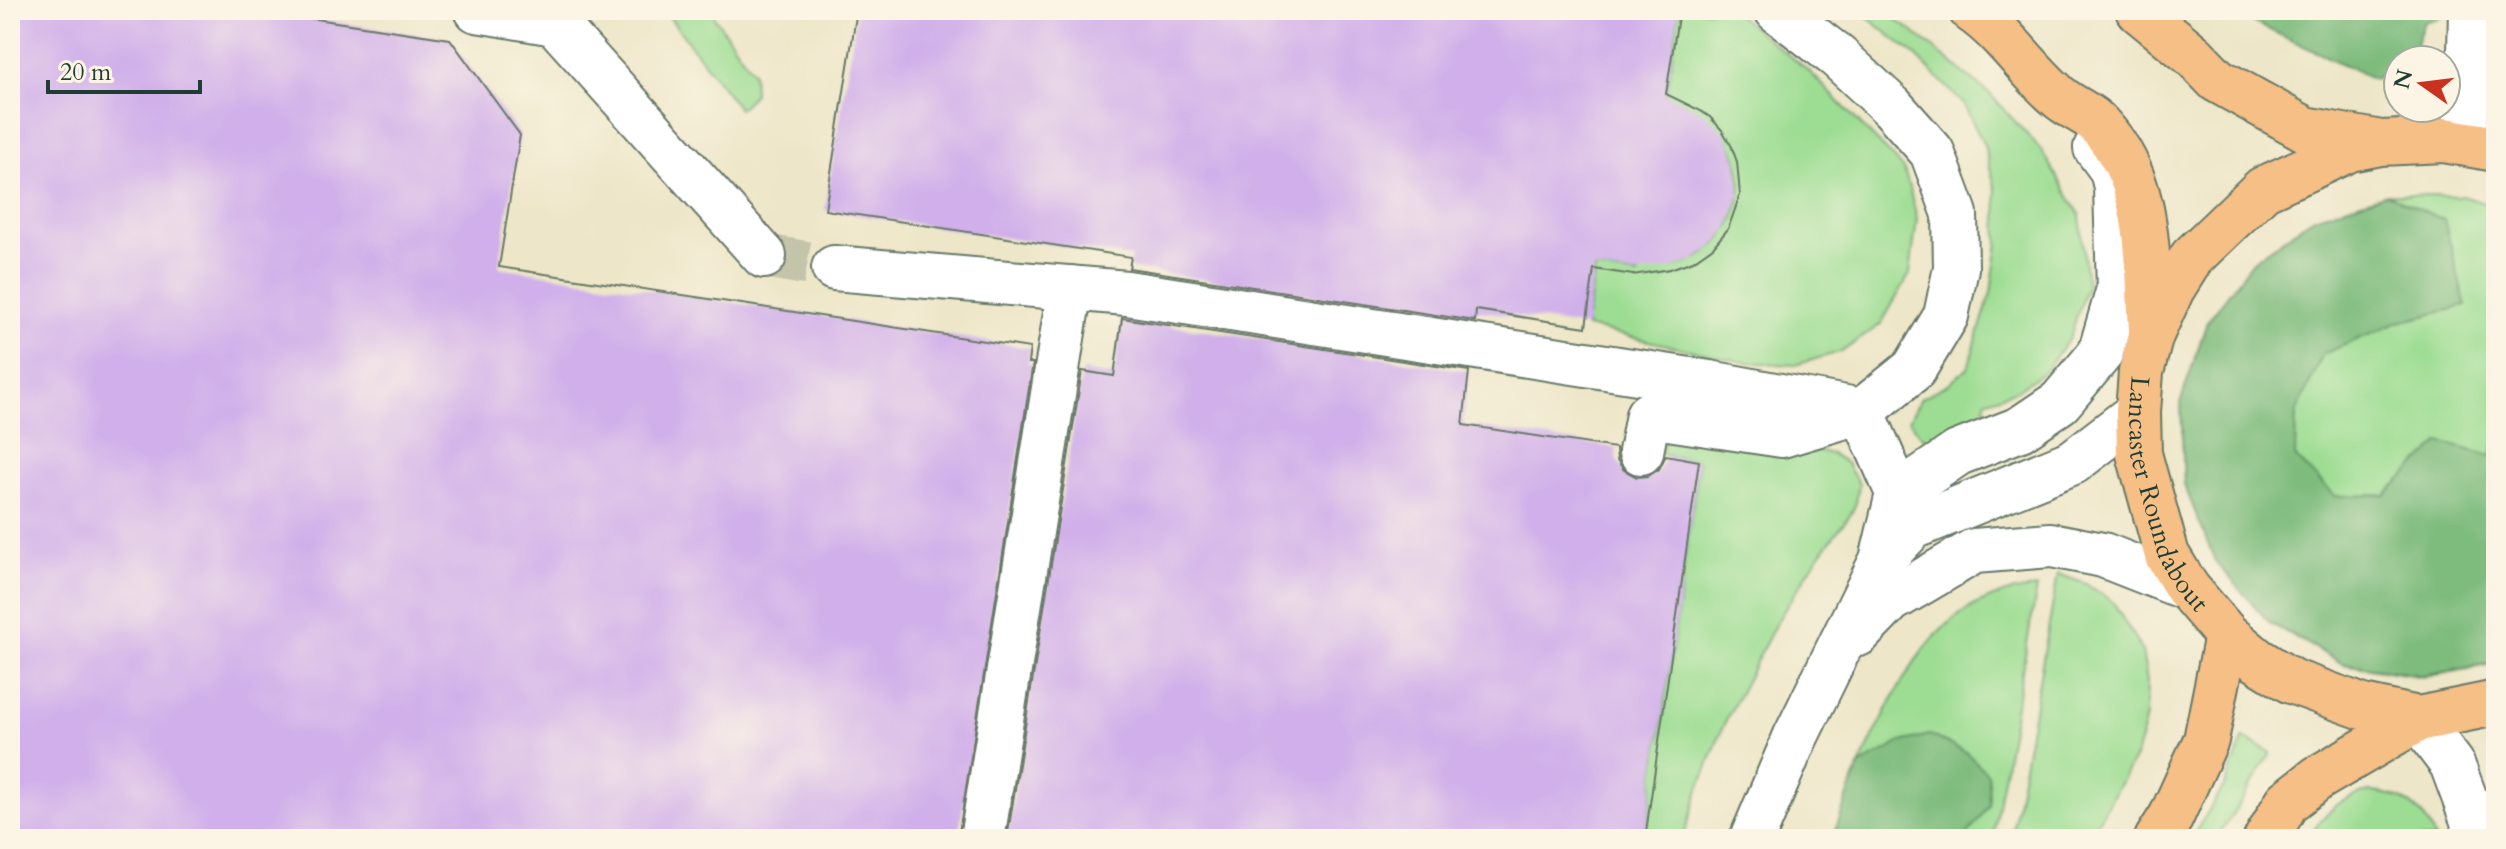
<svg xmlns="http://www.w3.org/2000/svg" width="2506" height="849" font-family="Cardo,serif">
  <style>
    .green { fill: #9ddd93; stroke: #5e8d64; stroke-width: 2 }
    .forest { fill: #7ebc7d; stroke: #4e7c58; stroke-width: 2 }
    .building { fill: #d0afea }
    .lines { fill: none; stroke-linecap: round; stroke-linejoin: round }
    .minor-tunnel { stroke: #c4c4aa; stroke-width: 44; stroke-dasharray: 44 22; stroke-linecap: butt }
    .minor-casing { stroke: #677868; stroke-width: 48 }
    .major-casing { stroke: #677868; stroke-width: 48 }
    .minor { stroke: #fff; stroke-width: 44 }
    .major { stroke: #f5bf86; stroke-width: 44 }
    .labels { text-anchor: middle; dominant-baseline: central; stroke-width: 8; stroke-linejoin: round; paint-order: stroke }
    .street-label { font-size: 26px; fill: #1f3d34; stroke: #fcf5e5 }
  </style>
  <rect width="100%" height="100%" fill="#fcf5e5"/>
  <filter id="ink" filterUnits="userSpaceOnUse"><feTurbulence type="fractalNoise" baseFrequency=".0125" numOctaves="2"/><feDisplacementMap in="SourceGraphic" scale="16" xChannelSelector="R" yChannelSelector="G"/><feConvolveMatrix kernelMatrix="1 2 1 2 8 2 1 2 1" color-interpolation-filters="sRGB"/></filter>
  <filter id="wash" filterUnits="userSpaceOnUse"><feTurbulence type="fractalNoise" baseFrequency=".006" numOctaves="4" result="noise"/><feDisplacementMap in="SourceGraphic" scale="32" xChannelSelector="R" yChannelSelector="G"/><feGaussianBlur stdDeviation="1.8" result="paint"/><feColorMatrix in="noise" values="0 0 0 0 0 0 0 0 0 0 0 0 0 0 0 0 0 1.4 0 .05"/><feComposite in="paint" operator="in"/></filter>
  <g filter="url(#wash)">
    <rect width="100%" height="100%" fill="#ede6c8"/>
    <g class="green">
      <path d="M 664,10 L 713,10 L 715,18 L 753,72 L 754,94 L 739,109 Z"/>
      <path d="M 1679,10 L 1731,10 L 1810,72 L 1904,169 L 1917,218 L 1910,274 L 1881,324 L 1843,351 L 1795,365 L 1744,362 L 1586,327 L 1595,269 L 1638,276 L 1640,269 C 1756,278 1780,127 1666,98 Z"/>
      <path d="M 1858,10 L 1882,10 L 1911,30 L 1991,95 L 2041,150 L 2080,215 L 2087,285 L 2070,337 L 2045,371 L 2017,390 L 1985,401 L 1987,421 L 1933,442 L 1922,437 L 1909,420 L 1921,398 L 1948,384 L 1968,367 L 1991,293 L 1998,242 L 1996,190 L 1984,145 L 1963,103 L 1916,56 Z"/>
      <path d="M 2387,194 L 2463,196 L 2496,207 L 2496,664 L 2425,677 L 2343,664 L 2271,624 L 2216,562 L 2184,484 L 2181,401 L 2207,322 L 2253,261 L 2314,217 Z"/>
      <path d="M 1669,432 L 1787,455 L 1815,451 L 1832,454 L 1846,463 L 1859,484 L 1856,503 L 1851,514 L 1817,558 L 1776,623 L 1724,724 L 1698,792 L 1683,839 L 1645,839 L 1699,461 L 1660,454 Z"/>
      <path d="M 2058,574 L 2086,584 L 2113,602 L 2142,651 L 2147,681 L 2146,716 L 2137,754 L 2088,839 L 2011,839 Z"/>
      <path d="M 2037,588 L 1992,839 L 1963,839 L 1966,837 L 1859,766 C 1900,685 1932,595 2037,588 Z"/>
      <path d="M 2244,738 L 2270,752 L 2270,755 L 2217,839 L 2191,839 L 2225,785 Z"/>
      <path d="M 2370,792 C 2401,793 2425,809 2435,839 L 2308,839 C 2323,814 2340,796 2370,792 Z"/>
    </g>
    <g class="forest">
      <path d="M 2227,10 L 2444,10 L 2445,16 L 2424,22 L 2410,60 L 2398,60 L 2398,66 L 2374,79 Z"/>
      <path d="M 2387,194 L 2444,220 L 2466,306 L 2399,322 L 2323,354 L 2296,413 L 2295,457 L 2335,496 L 2385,495 L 2440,442 L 2492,456 L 2496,434 L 2496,610 L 2493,613 L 2496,613 L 2496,662 L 2424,676 L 2342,663 L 2269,622 L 2215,561 L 2184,484 L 2181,401 L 2207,322 L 2253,261 L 2314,217 Z"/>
      <path d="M 1929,735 L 1966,752 L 1988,774 L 1989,805 L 1966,837 L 1832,839 L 1859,766 L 1901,742 Z"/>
    </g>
    <g id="blocks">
      <g class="building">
        <path d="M 10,10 L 255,10 L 450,39 L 520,135 L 499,267 L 1030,348 L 1028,363 L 1033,363 L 958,839 L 10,839 Z"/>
        <path d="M 857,10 L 1679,10 L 1666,94 L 1699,110 L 1710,117 L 1722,130 L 1731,145 L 1737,162 L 1740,195 L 1728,229 L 1713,247 L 1693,261 L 1670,269 L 1633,275 L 1594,269 L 1586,327 L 1476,310 L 1475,321 L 1129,268 L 1131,257 L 825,210 Z"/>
        <path d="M 1122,318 L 1469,371 L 1463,425 L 1616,448 L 1617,460 L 1624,470 L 1637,477 L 1648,476 L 1659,469 L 1666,455 L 1699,461 L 1645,839 L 1007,839 L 1082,371 L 1114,376 Z"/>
      </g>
    </g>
  </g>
  <g filter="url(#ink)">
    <use href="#blocks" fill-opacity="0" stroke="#677868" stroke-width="2"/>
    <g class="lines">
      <path class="minor-tunnel" d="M 764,256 L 834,268"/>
      <defs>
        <g id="minor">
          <path d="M 477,10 L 555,23 L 764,256"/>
          <path d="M 2462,143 L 2469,93 L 2471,10"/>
          <path d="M 834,268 L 1127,293 L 1709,383 L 1862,411 L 1914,369 L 1946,316 L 1956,268 L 1955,214 L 1932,152 L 1892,107 L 1838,57 L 1777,10"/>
          <path d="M 1641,452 L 1648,415 L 1782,435 L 1862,411 L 1909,518"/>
          <path d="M 1892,549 L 1913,527 L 2073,462 L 2138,412"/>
          <path d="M 1858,634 L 1891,600 L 1974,551 L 2051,545 L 2103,555 L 2187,588"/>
          <path d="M 2418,719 L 2452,764 L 2475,826 L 2477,839"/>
          <path d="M 982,839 L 1070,288"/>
          <path d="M 1752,839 L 1795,738 L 1882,560 L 1898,494 L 1958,453 L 2020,429 L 2060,402 L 2100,354 L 2119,289 L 2116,187 L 2112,170 L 2096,148"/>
        </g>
        <g id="major">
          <path d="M 1971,10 C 2006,34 2027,70 2059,97 C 2071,108 2089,113 2099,125 C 2153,183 2146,256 2151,329"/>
          <path d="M 2138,10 L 2194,56 L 2217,80 L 2305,129 L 2376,142"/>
          <path id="s1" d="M 2496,149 L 2444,140 L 2381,143 L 2350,149 L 2263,189 L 2192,257 L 2172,289 L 2151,335 L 2141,372 L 2138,412 L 2139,454 L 2167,555 L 2187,588 L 2227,635 L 2257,660 L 2291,681 L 2363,707 L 2418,719 L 2496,703"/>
          <path d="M 2157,839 L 2171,817 L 2206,740 L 2227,635"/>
          <path d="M 2266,839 L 2287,802 L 2318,778 L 2418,719"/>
        </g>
      </defs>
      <use href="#minor" class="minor-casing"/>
      <use href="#major" class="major-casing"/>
      <use href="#minor" class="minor"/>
      <use href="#major" class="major"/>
    </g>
  </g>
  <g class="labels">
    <g class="street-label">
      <text stroke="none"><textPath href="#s1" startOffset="596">Lancaster Roundabout</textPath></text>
    </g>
  </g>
  <rect width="2506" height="849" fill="none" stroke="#fcf5e5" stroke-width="40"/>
  <g transform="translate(2422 84) rotate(284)"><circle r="38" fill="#fcf5e5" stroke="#a4ab9e" stroke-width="2"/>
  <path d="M0-6L14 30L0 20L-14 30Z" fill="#c8321e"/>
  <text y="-12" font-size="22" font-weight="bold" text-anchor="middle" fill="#1f3d34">N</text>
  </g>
  <path d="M48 80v12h152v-12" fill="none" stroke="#1f3d34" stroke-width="4"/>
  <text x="60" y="80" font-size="24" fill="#1f3d34" stroke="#fcf5e5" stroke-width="6" paint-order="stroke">20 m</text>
</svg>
